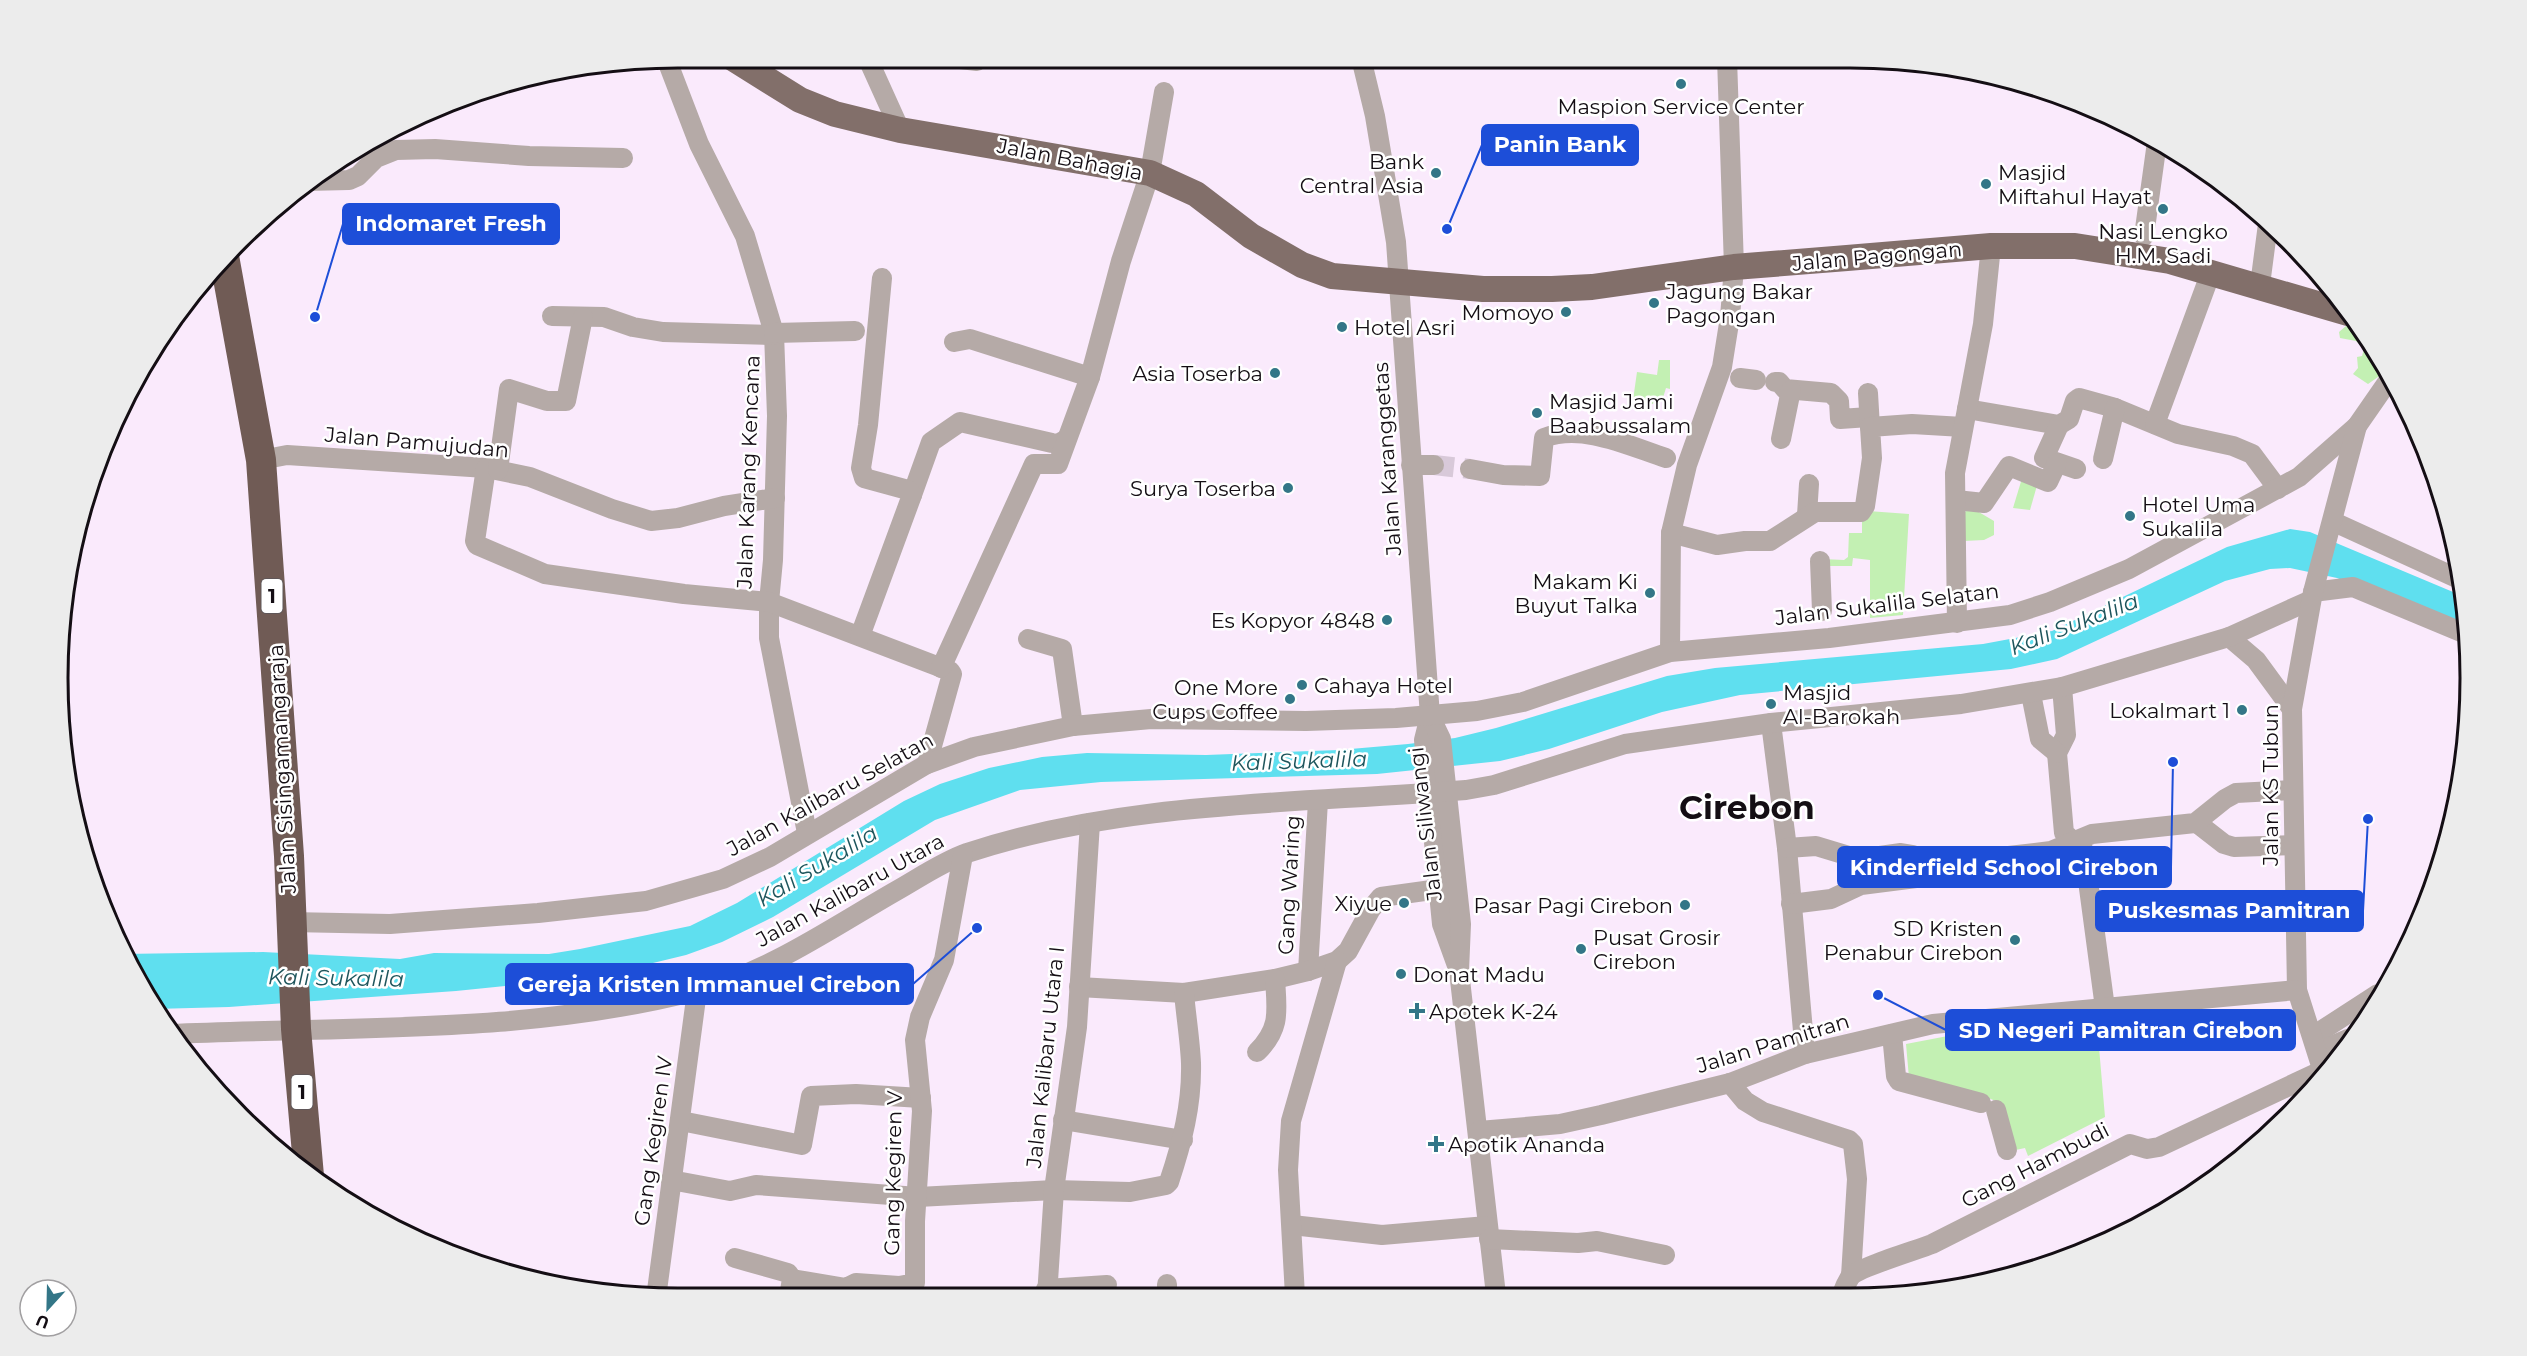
<svg xmlns="http://www.w3.org/2000/svg" width="2527" height="1356" font-family="Montserrat,sans-serif">
  <style>
    .green { fill: #c3f0b3 }
    .water { fill: #5fdfef }
    .lines { fill: none; stroke-linecap: round; stroke-linejoin: round }
    .minor-tunnel { stroke: #d8c9d9; stroke-width: 20; stroke-dasharray: 20 10; stroke-linecap: butt }
    .minor { stroke: #b5aaa7; stroke-width: 20 }
    .major { stroke: #826f6a; stroke-width: 26 }
    .highway { stroke: #705b55; stroke-width: 30 }
    .poi-dot { fill: #337687; stroke: #fff; stroke-width: 2 }
    .labels { text-anchor: middle; dominant-baseline: central; stroke-width: 5; stroke-linejoin: round; paint-order: stroke }
    .shield { fill: #fff; stroke: #5a565a; stroke-width: 1.5 }
    .shield-label { font-size: 20px; font-weight: bold; fill: #140e14 }
    .poi-label { font-size: 21px; fill: #140e14; stroke: #fff; text-anchor: end }
    .street-label { font-size: 21px; fill: #140e14; stroke: #fff }
    .water-label { font-size: 22px; font-style: italic; fill: #1e555c; stroke: #fff }
    .town-label { font-size: 33px; font-weight: bold; fill: #140e14; stroke: #fff }
    .rim { fill: none; stroke: #140e14; stroke-width: 3 }
    .leader { fill: none; stroke: #1d4ed8; stroke-width: 2 }
    .callout-dot { fill: #1d4ed8; stroke: #fff; stroke-width: 2 }
    .callout { fill: #1d4ed8; stroke: #1d4ed8; stroke-width: 2 }
    .callout-label { font-size: 22px; text-anchor: middle; font-weight: bold; fill: #fff }
  </style>
  <rect width="100%" height="100%" fill="#faeafc"/>
  <g class="green">
    <path d="M 2346,326 L 2361,332 L 2367,340 L 2366,343 L 2369,343 L 2388,370 L 2368,384 L 2353,374 L 2358,368 L 2357,357 L 2362,356 L 2364,349 L 2356,341 L 2340,338 L 2339,332 Z"/>
    <path d="M 1659,360 L 1670,360 L 1670,389 L 1666,388 L 1662,401 L 1654,399 L 1653,404 L 1633,400 L 1637,372 L 1657,375 Z"/>
    <path d="M 2023,475 L 2038,482 L 2030,510 L 2013,508 Z"/>
    <path d="M 1967,510 L 1977,511 L 1994,521 L 1994,535 L 1984,540 L 1964,541 L 1964,513 Z"/>
    <path d="M 1868,511 L 1909,514 L 1903,615 L 1870,618 L 1870,560 L 1853,558 L 1852,566 L 1824,566 L 1823,559 L 1844,560 L 1848,557 L 1849,533 L 1862,533 L 1862,521 Z"/>
    <path d="M 2085,1021 L 2093,1020 L 2097,1024 L 2105,1117 L 2028,1156 L 2025,1148 L 2011,1151 L 2001,1103 L 1970,1091 L 1909,1078 L 1906,1044 L 1953,1035 Z"/>
  </g>
  <path class="water" d="M 2290,529 L 2310,532 L 2465,597 L 2466,630 L 2337,578 L 2290,568 L 2270,569 L 2225,581 L 2057,659 L 2011,669 L 1740,695 L 1662,712 L 1549,749 L 1500,761 L 1377,774 L 1101,782 L 1020,790 L 935,820 L 773,917 L 722,942 L 686,955 L 624,970 L 575,979 L 456,991 L 229,1007 L 154,1009 L 122,954 L 263,952 L 400,959 L 434,953 L 549,954 L 580,949 L 690,926 L 737,903 L 904,801 L 940,784 L 989,768 L 1042,757 L 1087,753 L 1206,755 L 1339,750 L 1408,744 L 1455,738 L 1496,728 L 1667,676 L 1715,668 L 1983,644 L 2052,631 L 2227,547 Z"/>
  <g class="lines">
    <path class="minor-tunnel" d="M 1434,465 L 1470,469"/>
    <g class="minor">
      <path d="M 867,57 L 900,130"/>
      <path d="M 944,57 L 977,61 L 981,57"/>
      <path d="M 666,58 L 699,144 L 745,236 L 774,333 L 777,416 L 773,560 L 769,602 L 769,638 L 807,833"/>
      <path d="M 1361,58 L 1375,116 L 1396,242 L 1430,716 L 1424,740 L 1442,924 L 1459,971"/>
      <path d="M 307,181 L 349,180 L 358,176 L 376,158 L 396,150 L 435,149 L 529,156 L 623,158"/>
      <path d="M 2144,236 L 2157,142"/>
      <path d="M 2260,285 L 2268,224"/>
      <path d="M 552,316 L 604,317 L 633,327 L 663,332 L 774,335"/>
      <path d="M 774,333 L 855,331"/>
      <path d="M 954,342 L 970,339 L 1090,377"/>
      <path d="M 1740,378 L 1756,380"/>
      <path d="M 1775,382 L 1779,382 L 1785,389 L 1831,393 L 1839,401 L 1840,419 L 1869,417"/>
      <path d="M 1868,393 L 1870,427"/>
      <path d="M 1967,409 L 2059,425 L 2069,419 L 2075,401 L 2079,398 L 2115,408 L 2178,434 L 2233,446 L 2252,454 L 2278,489"/>
      <path d="M 2155,424 L 2211,272"/>
      <path d="M 2059,425 L 2044,458 L 2076,469"/>
      <path d="M 1781,439 L 1791,390"/>
      <path d="M 2103,459 L 2115,408"/>
      <path d="M 261,460 L 287,455 L 486,468 L 530,477 L 612,509 L 651,521 L 678,518 L 724,506 L 775,498"/>
      <path d="M 1411,465 L 1434,465"/>
      <path d="M 486,468 L 475,541 L 477,545 L 545,574 L 684,594 L 769,602 L 950,671 L 952,674 L 927,764"/>
      <path d="M 1470,469 L 1503,475 L 1540,476 L 1544,438 C 1582,423 1629,446 1666,458"/>
      <path d="M 498,470 L 509,389 L 547,401 L 566,401 L 583,317"/>
      <path d="M 912,495 L 931,442 L 960,422 L 1052,443 L 1058,444 L 1065,440"/>
      <path d="M 1956,500 L 1984,503 L 2009,466 L 2048,482 L 2057,463"/>
      <path d="M 1807,515 L 1809,484"/>
      <path d="M 2334,522 L 2461,580"/>
      <path d="M 1671,533 L 1717,545 L 1745,541 L 1770,541 L 1815,512 L 1861,512 L 1865,506 L 1872,458 L 1870,427 L 1912,424 L 1963,427"/>
      <path d="M 1820,561 L 1822,611"/>
      <path d="M 2313,592 L 2353,587 L 2466,634"/>
      <path d="M 1957,623 L 1955,473 L 1983,324 L 1991,246"/>
      <path d="M 860,636 L 912,495 L 908,490 L 864,478 L 861,468 L 868,425 L 882,278"/>
      <path d="M 2229,637 L 2256,660 L 2292,709"/>
      <path d="M 1028,639 L 1062,649 L 1073,726"/>
      <path d="M 1670,652 L 1671,533 L 1687,465 L 1722,367 L 1730,317 L 1734,267 L 1727,58"/>
      <path d="M 941,668 L 1034,464 L 1058,464 L 1090,377 L 1121,261 L 1150,173 L 1164,92"/>
      <path d="M 2062,687 L 2066,735 L 2057,753 L 2064,833 L 2084,851 L 2105,1008"/>
      <path d="M 2031,694 L 2040,739 L 2057,753"/>
      <path d="M 1430,716 L 1441,739 L 1461,924 L 1459,971 L 1496,1295"/>
      <path d="M 1771,723 L 1787,848 L 1805,1054"/>
      <path d="M 2197,823 L 2224,844 L 2234,847 L 2293,845"/>
      <path d="M 1787,848 L 1816,846 L 1859,859 L 1901,853 L 1913,855 L 1930,865"/>
      <path d="M 1791,904 L 1831,899 L 1861,885 L 1916,878 L 1930,865 L 2051,851 L 2092,834 L 2195,823 L 2225,799 L 2236,793 L 2293,790"/>
      <path d="M 290,922 L 390,924 L 538,913 L 646,901 L 723,879 L 770,857 L 927,764 L 974,747 L 1073,726 L 1151,719 L 1306,721 L 1396,718 L 1477,711 L 1523,702 L 1670,652 L 1829,638 L 2010,615 L 2050,602 L 2129,569 L 2299,477 L 2357,426 L 2391,377"/>
      <path d="M 1308,971 L 1318,801"/>
      <path d="M 1079,987 L 1184,993 L 1275,979 L 1308,971 L 1337,961 L 1348,951 L 1371,909 L 1381,897 L 1439,889"/>
      <path d="M 170,1034 C 346,1026 527,1035 699,990 C 769,972 833,927 896,891 C 919,878 942,862 967,853 C 1127,800 1300,804 1466,790 L 1494,785 L 1625,744 L 1771,723 L 1961,704 L 2062,687 L 2229,637 L 2311,600"/>
      <path d="M 1892,1034 L 1896,1076 L 1899,1081 L 1981,1103"/>
      <path d="M 2313,1036 L 2378,994"/>
      <path d="M 1257,1052 C 1281,1028 1277,1011 1275,979"/>
      <path d="M 2318,1052 L 2348,1039"/>
      <path d="M 2324,1075 L 2297,990 L 2292,709 L 2313,592 L 2357,426"/>
      <path d="M 1730,1083 L 1745,1101 L 1763,1112 L 1849,1140 L 1853,1144 L 1857,1179 L 1851,1276"/>
      <path d="M 1996,1110 L 2007,1150"/>
      <path d="M 1063,1120 L 1183,1140"/>
      <path d="M 681,1121 L 802,1145 L 811,1096 L 856,1094 L 921,1098"/>
      <path d="M 1479,1131 L 1560,1124 L 1601,1115 L 1730,1083 L 1805,1054 L 1933,1024 L 2297,990"/>
      <path d="M 286,1159 L 308,1158"/>
      <path d="M 671,1180 L 730,1191 L 756,1185 L 918,1197 L 1054,1190 L 1130,1192 L 1166,1185 L 1169,1182 C 1182,1143 1192,1105 1191,1063 C 1190,1040 1186,1016 1184,993"/>
      <path d="M 1292,1225 L 1382,1235 L 1487,1226"/>
      <path d="M 1489,1239 L 1578,1243 L 1597,1241 L 1665,1255"/>
      <path d="M 735,1258 L 788,1273 L 792,1279 L 789,1297"/>
      <path d="M 792,1279 L 846,1288 L 856,1283 L 899,1286 L 915,1283 L 915,1221 L 922,1111 L 915,1040 L 920,1017 L 944,960 L 963,855"/>
      <path d="M 1167,1284 L 1167,1296"/>
      <path d="M 1046,1289 L 1107,1285"/>
      <path d="M 1842,1294 C 1844,1288 1847,1282 1850,1277 C 1857,1268 1917,1250 1932,1244 L 2130,1144 L 2147,1149 L 2159,1147 L 2323,1070"/>
      <path d="M 1047,1296 L 1054,1190 L 1077,1027 L 1090,823"/>
      <path d="M 1295,1296 L 1288,1170 L 1291,1121 L 1337,961"/>
      <path d="M 656,1298 L 697,991"/>
    </g>
    <path class="major" d="M 731,57 L 800,100 L 835,114 L 900,130 L 1150,173 L 1196,194 L 1251,236 L 1302,265 L 1332,276 L 1483,289 L 1552,289 L 1592,287 L 1734,267 L 1847,258 L 1991,246 L 2075,246 L 2170,261 L 2348,313"/>
    <path class="highway" d="M 224,256 L 261,460 L 289,856 L 296,1029 L 309,1176"/>
  </g>
  <g class="poi-dot">
    <circle cx="1681" cy="84" r="6"/>
    <circle cx="1436" cy="173" r="6"/>
    <circle cx="1986" cy="184" r="6"/>
    <circle cx="2163" cy="209" r="6"/>
    <circle cx="1654" cy="303" r="6"/>
    <circle cx="1566" cy="312" r="6"/>
    <circle cx="1342" cy="327" r="6"/>
    <circle cx="1275" cy="373" r="6"/>
    <circle cx="1537" cy="413" r="6"/>
    <circle cx="1288" cy="488" r="6"/>
    <circle cx="2130" cy="516" r="6"/>
    <circle cx="1650" cy="593" r="6"/>
    <circle cx="1387" cy="620" r="6"/>
    <circle cx="1302" cy="685" r="6"/>
    <circle cx="1290" cy="699" r="6"/>
    <circle cx="1771" cy="704" r="6"/>
    <circle cx="2242" cy="710" r="6"/>
    <circle cx="1404" cy="903" r="6"/>
    <circle cx="1685" cy="905" r="6"/>
    <circle cx="2015" cy="940" r="6"/>
    <circle cx="1581" cy="949" r="6"/>
    <circle cx="1401" cy="974" r="6"/>
    <path d="M1414 1002h6v6h6v6h-6v6h-6v-6h-6v-6h6z"/>
    <path d="M1433 1135h6v6h6v6h-6v6h-6v-6h-6v-6h6z"/>
  </g>
  <g class="labels">
    <g class="shield">
      <rect x="261.5" y="579" width="21" height="34" rx="4.5"/>
      <rect x="291.5" y="1075" width="21" height="34" rx="4.5"/>
    </g>
    <g class="shield-label">
      <text x="272" y="596">1</text>
      <text x="302" y="1092">1</text>
    </g>
    <g class="poi-label">
      <text x="1681" y="106" text-anchor="middle">Maspion Service Center</text>
      <text x="1424" y="161">Bank<tspan x="1424" dy="24">Central Asia</tspan></text>
      <text x="1998" y="172" text-anchor="start">Masjid<tspan x="1998" dy="24">Miftahul Hayat</tspan></text>
      <text x="2163" y="231" text-anchor="middle">Nasi Lengko<tspan x="2163" dy="24">H.M. Sadi</tspan></text>
      <text x="1666" y="291" text-anchor="start">Jagung Bakar<tspan x="1666" dy="24">Pagongan</tspan></text>
      <text x="1554" y="312">Momoyo</text>
      <text x="1354" y="327" text-anchor="start">Hotel Asri</text>
      <text x="1263" y="373">Asia Toserba</text>
      <text x="1549" y="401" text-anchor="start">Masjid Jami<tspan x="1549" dy="24">Baabussalam</tspan></text>
      <text x="1276" y="488">Surya Toserba</text>
      <text x="2142" y="504" text-anchor="start">Hotel Uma<tspan x="2142" dy="24">Sukalila</tspan></text>
      <text x="1638" y="581">Makam Ki<tspan x="1638" dy="24">Buyut Talka</tspan></text>
      <text x="1375" y="620">Es Kopyor 4848</text>
      <text x="1314" y="685" text-anchor="start">Cahaya Hotel</text>
      <text x="1278" y="687">One More<tspan x="1278" dy="24">Cups Coffee</tspan></text>
      <text x="1783" y="692" text-anchor="start">Masjid<tspan x="1783" dy="24">Al-Barokah</tspan></text>
      <text x="2230" y="710">Lokalmart 1</text>
      <text x="1392" y="903">Xiyue</text>
      <text x="1673" y="905">Pasar Pagi Cirebon</text>
      <text x="2003" y="928">SD Kristen<tspan x="2003" dy="24">Penabur Cirebon</tspan></text>
      <text x="1593" y="937" text-anchor="start">Pusat Grosir<tspan x="1593" dy="24">Cirebon</tspan></text>
      <text x="1413" y="974" text-anchor="start">Donat Madu</text>
      <text x="1429" y="1011" text-anchor="start">Apotek K-24</text>
      <text x="1448" y="1144" text-anchor="start">Apotik Ananda</text>
    </g>
    <g class="street-label">
      <text transform="translate(1070 159) rotate(11)">Jalan Bahagia</text>
      <text transform="translate(1877 256) rotate(-5)">Jalan Pagongan</text>
      <text transform="translate(417 442) rotate(5)">Jalan Pamujudan</text>
      <text transform="translate(1387 459) rotate(-94)">Jalan Karanggetas</text>
      <text transform="translate(748 472) rotate(-88)">Jalan Karang Kencana</text>
      <text transform="translate(1887 604) rotate(-7)">Jalan Sukalila Selatan</text>
      <text transform="translate(282 769) rotate(-93)">Jalan Sisingamangaraja</text>
      <text transform="translate(2270 785) rotate(-90)">Jalan KS Tubun</text>
      <text transform="translate(830 794) rotate(-29)">Jalan Kalibaru Selatan</text>
      <text transform="translate(1425 824) rotate(-97)">Jalan Siliwangi</text>
      <text transform="translate(1289 885) rotate(-87)">Gang Waring</text>
      <text transform="translate(850 890) rotate(-29)">Jalan Kalibaru Utara</text>
      <text transform="translate(1773 1043) rotate(-17)">Jalan Pamitran</text>
      <text transform="translate(1045 1057) rotate(-84)">Jalan Kalibaru Utara I</text>
      <text transform="translate(653 1141) rotate(-82)">Gang Kegiren IV</text>
      <text transform="translate(2035 1165) rotate(-27)">Gang Hambudi</text>
      <text transform="translate(893 1173) rotate(-89)">Gang Kegiren V</text>
    </g>
    <g class="water-label">
      <text transform="translate(2074 624) rotate(-21)">Kali Sukalila</text>
      <text transform="translate(1299 761) rotate(-2)">Kali Sukalila</text>
      <text transform="translate(817 866) rotate(-31)">Kali Sukalila</text>
      <text transform="translate(336 978) rotate(1)">Kali Sukalila</text>
    </g>
    <g class="town-label">
      <text x="1747" y="807">Cirebon</text>
    </g>
  </g>
  <path d="M0 0H2527V1356H0ZM678 68H1850A610 610 0 0 1 2460 678V678A610 610 0 0 1 1850 1288H678A610 610 0 0 1 68 678V678A610 610 0 0 1 678 68Z" fill="#ececec" fill-rule="evenodd"/>
  <path class="rim" d="M678 68H1850A610 610 0 0 1 2460 678V678A610 610 0 0 1 1850 1288H678A610 610 0 0 1 68 678V678A610 610 0 0 1 678 68Z"/>
  <path class="leader" d="M1447 229L1482 145M315 317L343 224M2173 762L2171 867M2368 819L2363 911M977 928L913 984M1878 995L1946 1030"/>
  <g class="callout-dot">
    <circle cx="1447" cy="229" r="6"/>
    <circle cx="315" cy="317" r="6"/>
    <circle cx="2173" cy="762" r="6"/>
    <circle cx="2368" cy="819" r="6"/>
    <circle cx="977" cy="928" r="6"/>
    <circle cx="1878" cy="995" r="6"/>
  </g>
  <g class="callout">
    <rect x="1482" y="125" width="156" height="40" rx="6"/>
    <rect x="343" y="204" width="216" height="40" rx="6"/>
    <rect x="1838" y="847" width="333" height="40" rx="6"/>
    <rect x="2096" y="891" width="267" height="40" rx="6"/>
    <rect x="506" y="964" width="407" height="40" rx="6"/>
    <rect x="1946" y="1010" width="349" height="40" rx="6"/>
  </g>
  <g class="callout-label">
    <text x="1560" y="152">Panin Bank</text>
    <text x="451" y="231">Indomaret Fresh</text>
    <text x="2004" y="875">Kinderfield School Cirebon</text>
    <text x="2229" y="918">Puskesmas Pamitran</text>
    <text x="709" y="992">Gereja Kristen Immanuel Cirebon</text>
    <text x="2121" y="1038">SD Negeri Pamitran Cirebon</text>
  </g>
  <g transform="translate(48 1308) rotate(202)"><circle r="28" fill="#ffffff" stroke="#a19fa1" stroke-width="1.5"/>
  <path d="M0-4.5L10 22L0 15L-10 22Z" fill="#337687"/>
  <text y="-9" font-size="16" font-weight="bold" text-anchor="middle" fill="#140e14">U</text>
  </g>
</svg>
